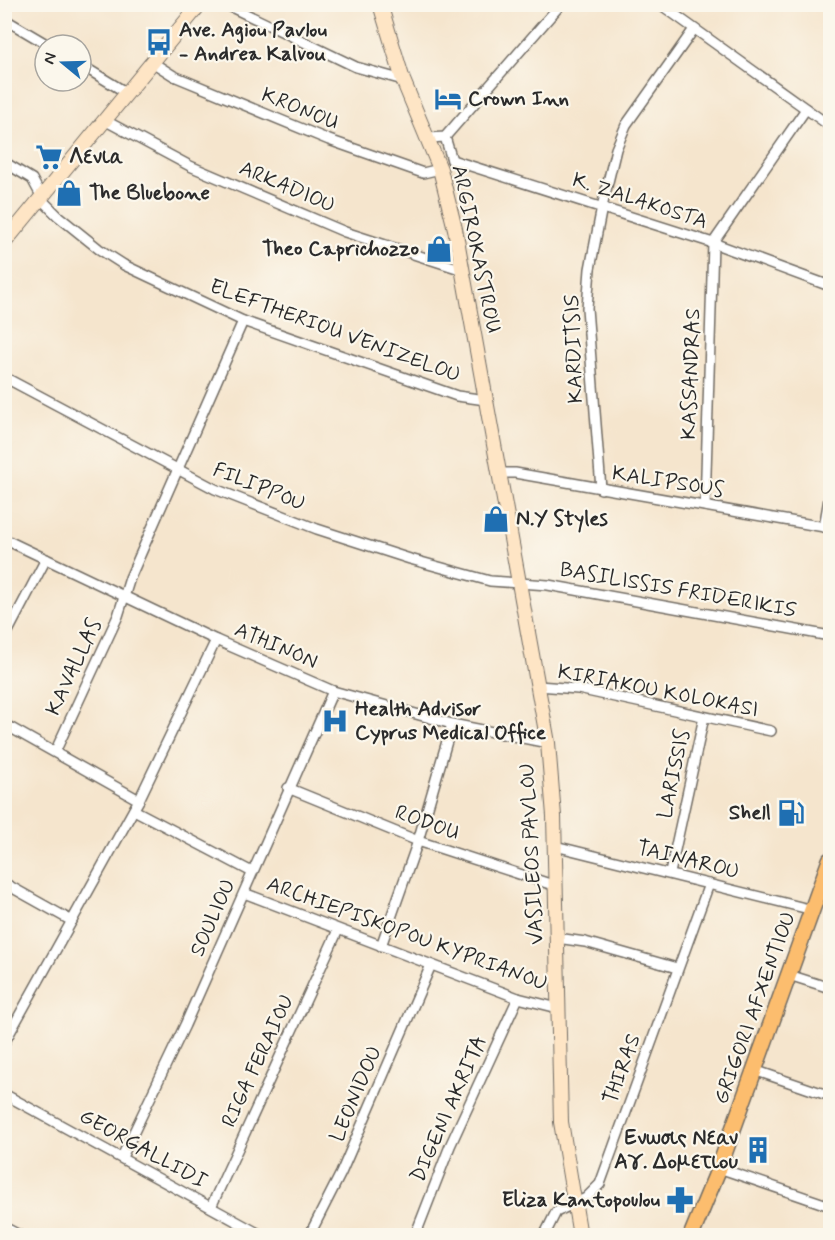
<svg xmlns="http://www.w3.org/2000/svg" width="835" height="1240" font-family="Mynerve,sans-serif">
  <style>
    .lines { fill: none; stroke-linecap: round; stroke-linejoin: round }
    .street-casing { stroke: #726c64; stroke-width: 12 }
    .secondary-casing { stroke: #726c64; stroke-width: 16 }
    .primary-casing { stroke: #726c64; stroke-width: 18 }
    .street { stroke: #fff; stroke-width: 9 }
    .secondary { stroke: #fee5c5; stroke-width: 14 }
    .primary { stroke: #fcbd6e; stroke-width: 15 }
    .labels { text-anchor: middle; dominant-baseline: central; stroke-width: 4.5; stroke-linejoin: round; paint-order: stroke }
    .poi-label { font-size: 21px; font-weight: bold; fill: #2b2b2b; stroke: #fbf7ec; text-anchor: start }
    .street-label { font-size: 21px; fill: #2b2b2b; stroke: #fbf7ec }
  </style>
  <rect width="100%" height="100%" fill="#fbf7ec"/>
  <filter id="ink" filterUnits="userSpaceOnUse"><feTurbulence type="fractalNoise" baseFrequency=".0167" numOctaves="2"/><feDisplacementMap in="SourceGraphic" scale="12" xChannelSelector="R" yChannelSelector="G"/><feConvolveMatrix kernelMatrix="1 2 1 2 8 2 1 2 1" color-interpolation-filters="sRGB"/></filter>
  <filter id="wash" filterUnits="userSpaceOnUse"><feTurbulence type="fractalNoise" baseFrequency=".008" numOctaves="4" result="noise"/><feDisplacementMap in="SourceGraphic" scale="24" xChannelSelector="R" yChannelSelector="G"/><feGaussianBlur stdDeviation="1.35" result="paint"/><feColorMatrix in="noise" values="0 0 0 0 0 0 0 0 0 0 0 0 0 0 0 0 0 1.4 0 .05"/><feComposite in="paint" operator="in"/></filter>
  <g filter="url(#wash)">
    <rect width="100%" height="100%" fill="#f5e5cd"/>
  </g>
  <g filter="url(#ink)">
    <g class="lines">
      <defs>
        <g id="street">
          <path d="M 225,4 L 356,67 L 403,80"/>
          <path d="M 660,4 L 830,126"/>
          <path d="M 4,19 L 48,45"/>
          <path d="M 152,62 L 174,76 L 329,140 L 423,173 L 440,169"/>
          <path d="M 81,65 L 127,93"/>
          <path d="M 106,121 L 190,166 L 345,232 L 460,269"/>
          <path d="M 445,137 L 452,160"/>
          <path d="M 429,138 L 445,137 L 561,4"/>
          <path d="M 452,160 L 713,243 L 830,286"/>
          <path d="M 4,162 L 32,179 L 45,203 L 58,216 L 99,249 L 124,265 L 243,321 L 457,396 L 486,400"/>
          <path d="M 4,377 L 215,489 L 317,529 L 410,559 L 490,581 L 548,585 L 830,636"/>
          <path d="M 499,473 L 515,473 L 830,528"/>
          <path d="M 601,489 L 587,308 L 590,269 L 602,207 L 616,149 L 626,125 L 694,29"/>
          <path d="M 705,506 L 713,243 L 806,109"/>
          <path d="M 824,527 L 830,493"/>
          <path d="M 4,539 L 216,640 L 333,691 L 452,724 L 548,743"/>
          <path d="M 4,639 L 46,559"/>
          <path d="M 538,686 L 578,689 L 771,731"/>
          <path d="M 4,724 L 139,800"/>
          <path d="M 55,752 L 118,616 L 130,578 L 243,321"/>
          <path d="M 288,788 L 418,841 L 556,886"/>
          <path d="M 134,810 L 252,872"/>
          <path d="M 555,846 L 813,910"/>
          <path d="M 670,873 L 704,717"/>
          <path d="M 4,883 L 72,921"/>
          <path d="M 244,893 L 518,998 L 558,1008"/>
          <path d="M 557,938 L 585,942 L 677,968"/>
          <path d="M 381,946 L 418,841 L 452,724"/>
          <path d="M 789,975 L 830,988"/>
          <path d="M 4,1043 L 139,800 L 216,640"/>
          <path d="M 754,1070 L 830,1096"/>
          <path d="M 4,1094 L 263,1236"/>
          <path d="M 122,1157 L 185,1025 L 333,691"/>
          <path d="M 719,1168 L 830,1206"/>
          <path d="M 211,1207 L 338,930"/>
          <path d="M 4,1227 L 21,1236"/>
          <path d="M 309,1236 L 341,1173 L 431,965"/>
          <path d="M 415,1236 L 450,1146 L 518,998"/>
          <path d="M 544,1236 L 556,1212 L 586,1198 L 600,1184 L 709,884"/>
        </g>
        <g id="secondary">
          <path d="M 380,4 L 403,80 L 440,169 L 455,229 L 548,743 L 554,816 L 561,1122 L 580,1236"/>
          <path d="M 4,243 L 200,4"/>
        </g>
        <path id="primary" d="M 691,1236 L 719,1168 L 830,860"/>
      </defs>
      <use href="#street" class="street-casing"/>
      <use href="#secondary" class="secondary-casing"/>
      <use href="#primary" class="primary-casing"/>
      <use href="#street" class="street"/>
      <use href="#secondary" class="secondary"/>
      <use href="#primary" class="primary"/>
    </g>
  </g>
  <defs>
    <symbol id="bus-bare" viewBox="-9 -9 18 18"><path d="M-5-6H5V4H4V6H2V4H-2V6H-4V4H-5ZM-3.5-4V0h7V-4ZM-3.5 1.2v1.5H-2V1.2ZM2 1.2v1.5H3.5V1.2Z" fill="#1f6fb2" stroke="#fbf7ec" stroke-width="2.5" paint-order="stroke"/></symbol>
    <symbol id="hotel-bare" viewBox="-9 -9 18 18"><path d="M-6-4.5h1.5V1H6V5H4.5V3h-9V5H-6ZM-4 0a1.8 1.8 0 1 1 3.6 0ZM.5 0V-2.5h3Q6-2.5 6 0Z" fill="#1f6fb2" stroke="#fbf7ec" stroke-width="2.5" paint-order="stroke"/></symbol>
    <symbol id="supermarket-bare" viewBox="-9 -9 18 18"><path d="M-6-5.5h2.5l.6 2H6L4.5 2H-2.5L-4.4-4H-6ZM-1.5 3.2a1.3 1.3 0 1 0 .1 0ZM3 3.2a1.3 1.3 0 1 0 .1 0Z" fill="#1f6fb2" stroke="#fbf7ec" stroke-width="2.5" paint-order="stroke"/></symbol>
    <symbol id="shop-bare" viewBox="-9 -9 18 18"><path d="M-5-2.5h2.3a2.7 3.5 0 0 1 5.4 0H5L5.5 6h-11ZM-1.5-2.5h3a1.5 2.3 0 0 0-3 0Z" fill="#1f6fb2" stroke="#fbf7ec" stroke-width="2.5" paint-order="stroke"/></symbol>
    <symbol id="hospital-bare" viewBox="-9 -9 18 18"><path d="M-5-5h3v3.5h4V-5h3V5h-3V1.5h-4V5h-3Z" fill="#1f6fb2" stroke="#fbf7ec" stroke-width="2.5" paint-order="stroke"/></symbol>
    <symbol id="fuel-bare" viewBox="-9 -9 18 18"><path d="M-5.5-6h7V0h2V4h1.3V-2.5L3-4.5l.8-.8L6-3V5H2.5V1h-1V6h-7ZM-4.2-4.7v3.2H.2V-4.7Z" fill="#1f6fb2" stroke="#fbf7ec" stroke-width="2.5" paint-order="stroke"/></symbol>
    <symbol id="building-bare" viewBox="-9 -9 18 18"><path d="M-4-6H4V6H1V3H-1V6H-4ZM-2.5-4.3h1.7v1.8h-1.7ZM.8-4.3h1.7v1.8H.8ZM-2.5-1h1.7V.8h-1.7ZM.8-1h1.7V.8H.8Z" fill="#1f6fb2" stroke="#fbf7ec" stroke-width="2.5" paint-order="stroke"/></symbol>
    <symbol id="pharmacy-bare" viewBox="-9 -9 18 18"><path d="M-2-6h4v4h4v4h-4v4h-4v-4h-4v-4h4Z" fill="#1f6fb2" stroke="#fbf7ec" stroke-width="2.5" paint-order="stroke"/></symbol>
  </defs>
  <g fill-rule="evenodd">
    <use href="#bus-bare" x="140" y="23" width="38" height="38"/>
    <use href="#hotel-bare" x="429" y="80" width="38" height="38"/>
    <use href="#supermarket-bare" x="30" y="138" width="38" height="38"/>
    <use href="#shop-bare" x="50" y="174" width="38" height="38"/>
    <use href="#shop-bare" x="420" y="230" width="38" height="38"/>
    <use href="#shop-bare" x="477" y="500" width="38" height="38"/>
    <use href="#hospital-bare" x="316" y="702" width="38" height="38"/>
    <use href="#fuel-bare" x="772" y="794" width="38" height="38"/>
    <use href="#building-bare" x="739" y="1131" width="38" height="38"/>
    <use href="#pharmacy-bare" x="661" y="1181" width="38" height="38"/>
  </g>
  <g class="labels">
    <g class="poi-label">
      <text x="179" y="30">Ave. Agiou Pavlou<tspan x="179" dy="24">- Andrea Kalvou</tspan></text>
      <text x="468" y="99">Crown Inn</text>
      <text x="69" y="157">Λενια</text>
      <text x="89" y="193">The Bluebone</text>
      <text x="419" y="249" text-anchor="end">Theo Caprichozzo</text>
      <text x="516" y="519">N.Y Styles</text>
      <text x="355" y="709">Health Advisor<tspan x="355" dy="24">Cyprus Medical Office</tspan></text>
      <text x="771" y="813" text-anchor="end">Shell</text>
      <text x="738" y="1138" text-anchor="end">Ενωσις Νεαν<tspan x="738" dy="24">Αγ. Δομετιου</tspan></text>
      <text x="660" y="1200" text-anchor="end">Eliza Kantopoulou</text>
    </g>
    <g class="street-label">
      <text transform="translate(300 109) rotate(22)">KRONOU</text>
      <text transform="translate(287 187) rotate(23)">ARKADIOU</text>
      <text transform="translate(640 201) rotate(18)">K. ZALAKOSTA</text>
      <text transform="translate(476 249) rotate(78)">ARGIROKASTROU</text>
      <text transform="translate(335 331) rotate(20)">ELEFTHERIOU VENIZELOU</text>
      <text transform="translate(574 349) rotate(-92)">KARDITSIS</text>
      <text transform="translate(691 374) rotate(-88)">KASSANDRAS</text>
      <text transform="translate(668 482) rotate(9)">KALIPSOUS</text>
      <text transform="translate(259 487) rotate(22)">FILIPPOU</text>
      <text transform="translate(678 590) rotate(10)">BASILISSIS FRIDERIKIS</text>
      <text transform="translate(276 646) rotate(23)">ATHINON</text>
      <text transform="translate(74 667) rotate(-65)">KAVALLAS</text>
      <text transform="translate(658 691) rotate(11)">KIRIAKOU KOLOKASI</text>
      <text transform="translate(674 774) rotate(-78)">LARISSIS</text>
      <text transform="translate(427 823) rotate(20)">RODOU</text>
      <text transform="translate(532 854) rotate(-93)">VASILEOS PAVLOU</text>
      <text transform="translate(688 860) rotate(14)">TAINAROU</text>
      <text transform="translate(213 918) rotate(-66)">SOULIOU</text>
      <text transform="translate(407 934) rotate(20)">ARCHIEPISKOPOU KYPRIANOU</text>
      <text transform="translate(755 1008) rotate(-70)">GRIGORI AFXENTIOU</text>
      <text transform="translate(258 1061) rotate(-65)">RIGA FERAIOU</text>
      <text transform="translate(622 1069) rotate(-70)">THIRAS</text>
      <text transform="translate(356 1094) rotate(-67)">LEONIDOU</text>
      <text transform="translate(449 1109) rotate(-66)">DIGENI AKRITA</text>
      <text transform="translate(143 1149) rotate(29)">GEORGALLIDI</text>
    </g>
  </g>
  <rect width="835" height="1240" fill="none" stroke="#fbf7ec" stroke-width="24"/>
  <g transform="translate(63 63) rotate(289)"><circle r="28" fill="#fbf7ec" stroke="#a8a59f" stroke-width="1.5"/>
  <path d="M0-4.5L10 22L0 15L-10 22Z" fill="#1f6fb2"/>
  <text y="-9" font-size="16" font-weight="bold" text-anchor="middle" fill="#2b2b2b">N</text>
  </g>
</svg>
